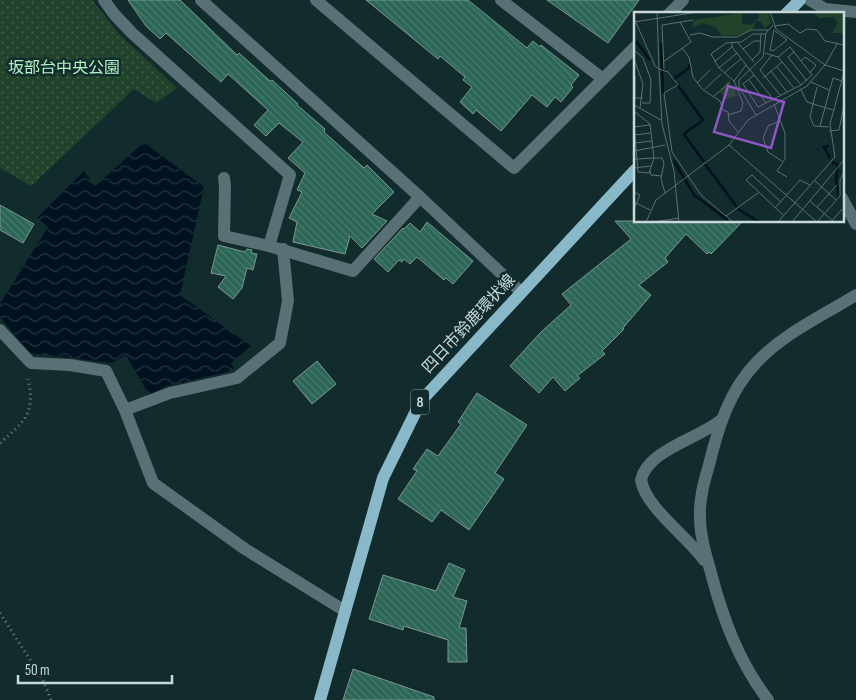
<svg xmlns="http://www.w3.org/2000/svg" width="856" height="700" font-family="'Sofia Sans Condensed','Noto Sans JP',sans-serif">
  <style>
    .park { fill: url(#park-dots) }
    .water { fill: url(#water-waves) }
    .building { fill: url(#building-back-hatch); stroke: #7d978f }
    .lines { fill: none; stroke-linecap: round; stroke-linejoin: round }
    .path { stroke: #738687; stroke-width: 3; stroke-dasharray: 1 4; stroke-linecap: butt }
    .minor { stroke: #597077; stroke-width: 12 }
    .major { stroke: #89b9c9; stroke-width: 12 }
    .labels { text-anchor: middle; dominant-baseline: central; stroke-width: 5; stroke-linejoin: round; paint-order: stroke }
    .shield { fill: #122b2c; stroke: #92a4a4; stroke-width: 1 }
    .shield-label { font-size: 15px; font-weight: bold; fill: #c9d8d8 }
    .park-label { font-size: 16px; fill: #aff3c2; stroke: #122b2c }
    .street-label { font-size: 16px; fill: #c9d8d8; stroke: #122b2c }
    .inset-river { fill: none; stroke: #001220; stroke-width: 2.5 }
    .inset-road { fill: none; stroke: #5b7071; stroke-width: 1 }
    .view { fill: #8e57c5; fill-opacity: 0.15; stroke: #8e57c5; stroke-width: 2.5 }
    .inset-edge { fill: none; stroke: #c9d8d8; stroke-width: 2.5 }
  </style>
  <defs>
    <pattern id="park-dots" width="8" height="8" patternUnits="userSpaceOnUse" patternTransform="scale(1.25)"><rect width="8" height="8" fill="#21432c"/><path d="M2 2h.1M6 6h.1" fill="none" stroke="#405d4a" stroke-width="1.8" stroke-linecap="round"/></pattern>
    <pattern id="water-waves" width="16" height="10" patternUnits="userSpaceOnUse" patternTransform="scale(1.25)"><rect width="16" height="10" fill="#001220"/><path d="M0 5q4-4 8 0t8 0" fill="none" stroke="#243440"/></pattern>
    <pattern id="building-back-hatch" width="6" height="6" patternUnits="userSpaceOnUse" patternTransform="scale(1.25)"><rect width="6" height="6" fill="#2b6657"/><path d="M-1 5l2 2M0 0l6 6M5-1l2 2" fill="none" stroke="#487b6e"/></pattern>
  </defs>
  <rect width="100%" height="100%" fill="#122b2c"/>
  <path class="park" d="M 0,0 L 92,0 L 120,35 L 177,88 L 156,103 L 134,89 L 31,186 L 0,168 Z"/>
  <path class="water" d="M 146,144 L 204,187 L 180,295 L 251,346 L 231,363 L 234,369 L 227,372 L 166,386 L 149,395 L 126,355 L 112,363 L 30,353 L 0,317 L 0,304 L 48,227 L 37,218 L 84,171 L 95,186 L 140,146 Z"/>
  <g class="building">
    <path d="M 128,0 L 180,0 L 237,55 L 239,53 L 270,81 L 272,80 L 298,104 L 297,105 L 325,129 L 324,132 L 364,168 L 367,165 L 394,192 L 372,214 L 387,221 L 362,248 L 350,236 L 345,254 L 293,242 L 297,222 L 289,218 L 302,192 L 297,190 L 305,173 L 288,158 L 303,142 L 279,123 L 266,136 L 254,125 L 268,110 L 228,74 L 221,82 L 166,33 L 160,39 L 146,26 Z"/>
    <path d="M 366,0 L 468,0 L 527,48 L 533,41 L 540,47 L 541,45 L 579,75 L 571,85 L 573,87 L 561,102 L 555,97 L 547,107 L 532,95 L 501,131 L 476,110 L 473,114 L 460,102 L 472,87 L 463,80 L 465,77 L 440,56 L 438,59 Z"/>
    <path d="M 547,0 L 639,0 L 608,43 Z"/>
    <path d="M 0,205 L 34,224 L 23,243 L 0,230 Z"/>
    <path d="M 615,221 L 743,221 L 711,254 L 709,252 L 707,254 L 686,234 L 665,258 L 668,262 L 639,285 L 651,295 L 623,328 L 624,329 L 602,351 L 605,354 L 577,376 L 580,378 L 565,391 L 553,377 L 539,393 L 510,366 L 541,332 L 571,305 L 562,294 L 631,239 Z"/>
    <path d="M 427,222 L 473,261 L 453,284 L 446,278 L 444,280 L 417,257 L 410,264 L 404,259 L 402,262 L 399,260 L 388,272 L 374,259 L 403,228 L 404,229 L 410,223 L 420,232 Z"/>
    <path d="M 218,245 L 245,252 L 247,249 L 252,250 L 251,253 L 257,254 L 253,270 L 247,268 L 242,288 L 233,299 L 218,287 L 226,276 L 211,273 Z"/>
    <path d="M 317,361 L 336,384 L 312,404 L 293,381 Z"/>
    <path d="M 477,393 L 527,425 L 495,473 L 504,479 L 469,530 L 441,510 L 432,522 L 398,499 L 417,471 L 413,469 L 427,449 L 438,456 L 461,424 L 458,422 Z"/>
    <path d="M 449,563 L 465,570 L 453,597 L 467,601 L 459,628 L 466,628 L 467,662 L 448,662 L 448,640 L 404,626 L 403,630 L 369,619 L 383,575 L 436,591 Z"/>
    <path d="M 353,669 L 434,697 L 434,700 L 343,700 Z"/>
  </g>
  <g class="lines">
    <g class="path">
      <path d="M 0,443 C 24,422 36,414 28,379"/>
      <path d="M 0,613 L 42,678 L 51,700"/>
    </g>
    <g class="minor">
      <path d="M 104,0 L 114,14 L 132,33 L 290,175 L 269,246 L 353,271 L 420,197"/>
      <path d="M 201,0 L 420,197 L 521,292"/>
      <path d="M 316,0 L 514,168 L 635,47"/>
      <path d="M 501,0 L 603,79"/>
      <path d="M 810,0 L 825,9 L 856,12"/>
      <path d="M 669,14 L 683,0"/>
      <path d="M 224,178 L 225,186 L 224,236 L 269,246"/>
      <path d="M 842,198 L 856,224"/>
      <path d="M 0,330 L 31,363 L 70,365 L 106,371 L 125,410 L 153,483 L 245,549 L 345,611"/>
      <path d="M 125,410 L 170,393 L 237,378 L 280,343 L 288,301 L 283,249"/>
      <path d="M 704,560 C 687,536 646,508 641,480 C 647,450 700,438 721,420"/>
      <path d="M 768,700 C 739,662 723,619 711,573 C 706,555 700,536 700,517 C 699,500 704,482 709,465 C 718,428 729,391 756,363 C 784,333 822,316 856,295"/>
    </g>
    <g class="major">
      <path d="M 786,14 L 800,0"/>
      <path d="M 320,700 L 383,478 L 421,401 L 635,170"/>
    </g>
  </g>
  <g class="labels">
    <rect class="shield" x="411" y="389.5" width="18" height="25" rx="4"/>
    <g class="shield-label">
      <text x="420" y="402">8</text>
    </g>
    <g class="park-label">
      <text x="64" y="68">坂部台中央公園</text>
    </g>
    <g class="street-label">
      <text transform="translate(469 324) rotate(-47)">四日市鈴鹿環状線</text>
    </g>
  </g>
  <g transform="translate(634 12)">
    <rect width="210" height="210" fill="#122b2c"/>
    <path d="M 125,0 L 134,0 L 137,11 L 131,16 L 126,9 L 122,9 L 119,17 L 106,23 L 88,24 L 81,15 L 69,11 L 58,16 L 60,8 L 108,1 L 108,12 L 117,13 L 125,6 ZM 178,0 L 210,0 L 210,21 L 198,21 L 204,11 L 200,5 L 185,6 Z" fill="#21432c"/>
    <path d="M 94,69 L 104,83 L 92,87 L 86,80 Z" fill="#21432c"/>
    <path class="inset-river" d="M 2,29 L 16,48M 27,31 L 29,82M 40,67 L 56,55 L 55,52M 43,72 L 69,108 L 60,115M 59,115 L 50,122 L 70,150M 195,134 L 190,135 L 196,146M 40,149 L 60,183 L 94,208M 198,150 L 204,153 L 202,169 L 205,184M 71,152 L 103,195M 104,197 L 125,210"/>
    <path class="inset-road" d="M 23,0 L 25,57 L 34,60 L 44,73 L 30,81 L 38,140 L 67,183 L 99,210M 136,0 L 142,17 L 191,53 L 203,32M 0,6 L 21,54 L 25,57 L 28,112 L 40,159 L 45,210M 0,10 L 64,0M 140,14 L 154,12 L 166,21 L 173,17 L 183,18 L 191,29 L 210,33M 140,18 L 153,28 L 139,39 L 136,38 ZM 56,23 L 66,21 L 79,25 L 103,25 L 117,18 L 134,18M 98,31 L 98,35 L 139,87M 104,31 L 120,50M 48,36 L 55,45 L 59,65 L 68,77 L 86,89 L 89,98 L 94,100 L 95,109 L 105,121M 109,37 L 120,29 L 127,29M 0,38 L 9,46 L 17,68 L 16,91 L 8,91M 160,40 L 154,45 L 173,69M 131,41 L 144,45 L 167,73M 138,43 L 126,58 L 146,83M 0,47 L 9,72 L 6,96M 118,48 L 126,40 L 127,22M 167,49 L 171,45 L 182,53 L 176,61M 29,50 L 57,30 L 46,10M 80,50 L 98,35M 143,55 L 160,76M 85,56 L 103,41M 30,57 L 28,13 L 59,8M 137,59 L 153,80M 90,61 L 107,47M 120,63 L 109,72 L 124,95 L 167,73 L 178,63 L 156,35 L 144,45M 1,64 L 1,86 L 9,86M 129,66 L 148,50M 115,68 L 132,91M 100,69 L 85,56 L 77,42 L 92,31 L 107,30 L 119,22 L 132,22M 177,70 L 195,78M 63,71 L 76,58M 183,75 L 176,105 L 180,114 L 195,115M 71,77 L 87,62M 167,78 L 173,90 L 199,98M 80,84 L 96,70M 140,92 L 151,121 L 151,147 L 143,159 L 153,165M 0,93 L 27,108M 1,100 L 16,112 L 20,146 L 28,146 L 30,151M 94,103 L 107,99 L 109,91 L 100,69 L 112,53M 122,103 L 105,75 L 105,68 L 129,45 L 132,21 L 139,13M 146,109 L 134,114 L 129,126 L 134,140 L 148,149M 0,112 L 3,147 L 4,160 L 15,161 L 20,146 L 19,146 L 3,147 L 0,148M 186,114 L 199,66 L 208,69M 0,115 L 16,113M 195,119 L 205,118 L 210,93M 0,123 L 17,121M 0,131 L 18,129M 95,133 L 183,210 L 206,184 L 206,168 L 210,160M 0,139 L 31,133M 30,151 L 27,167 L 31,181M 0,156 L 17,154M 16,159 L 17,163 L 28,164M 180,168 L 202,188M 0,180 L 6,183 L 0,197M 176,189 L 200,210M 0,190 L 16,198M 147,190 L 118,163 L 112,168 L 149,203M 183,195 L 203,173M 141,196 L 166,168 L 176,173M 92,204 L 124,181M 198,209 L 208,197M 12,210 L 22,188 L 95,133 L 114,108 L 173,74 L 191,53 L 210,59M 20,210 L 45,206M 144,210 L 201,145 L 196,112 L 210,60M 158,210 L 210,148"/>
    <path class="view" d="M 94,74 L 150,90 L 137,136 L 80,120 Z"/>
    <rect width="210" height="210" class="inset-edge"/>
  </g>
  <path d="M18 675v8h154v-8" fill="none" stroke="#c9d8d8" stroke-width="2.5"/>
  <text x="25" y="675" font-size="15" fill="#c9d8d8" stroke="#122b2c" stroke-width="4" paint-order="stroke">50 m</text>
</svg>
